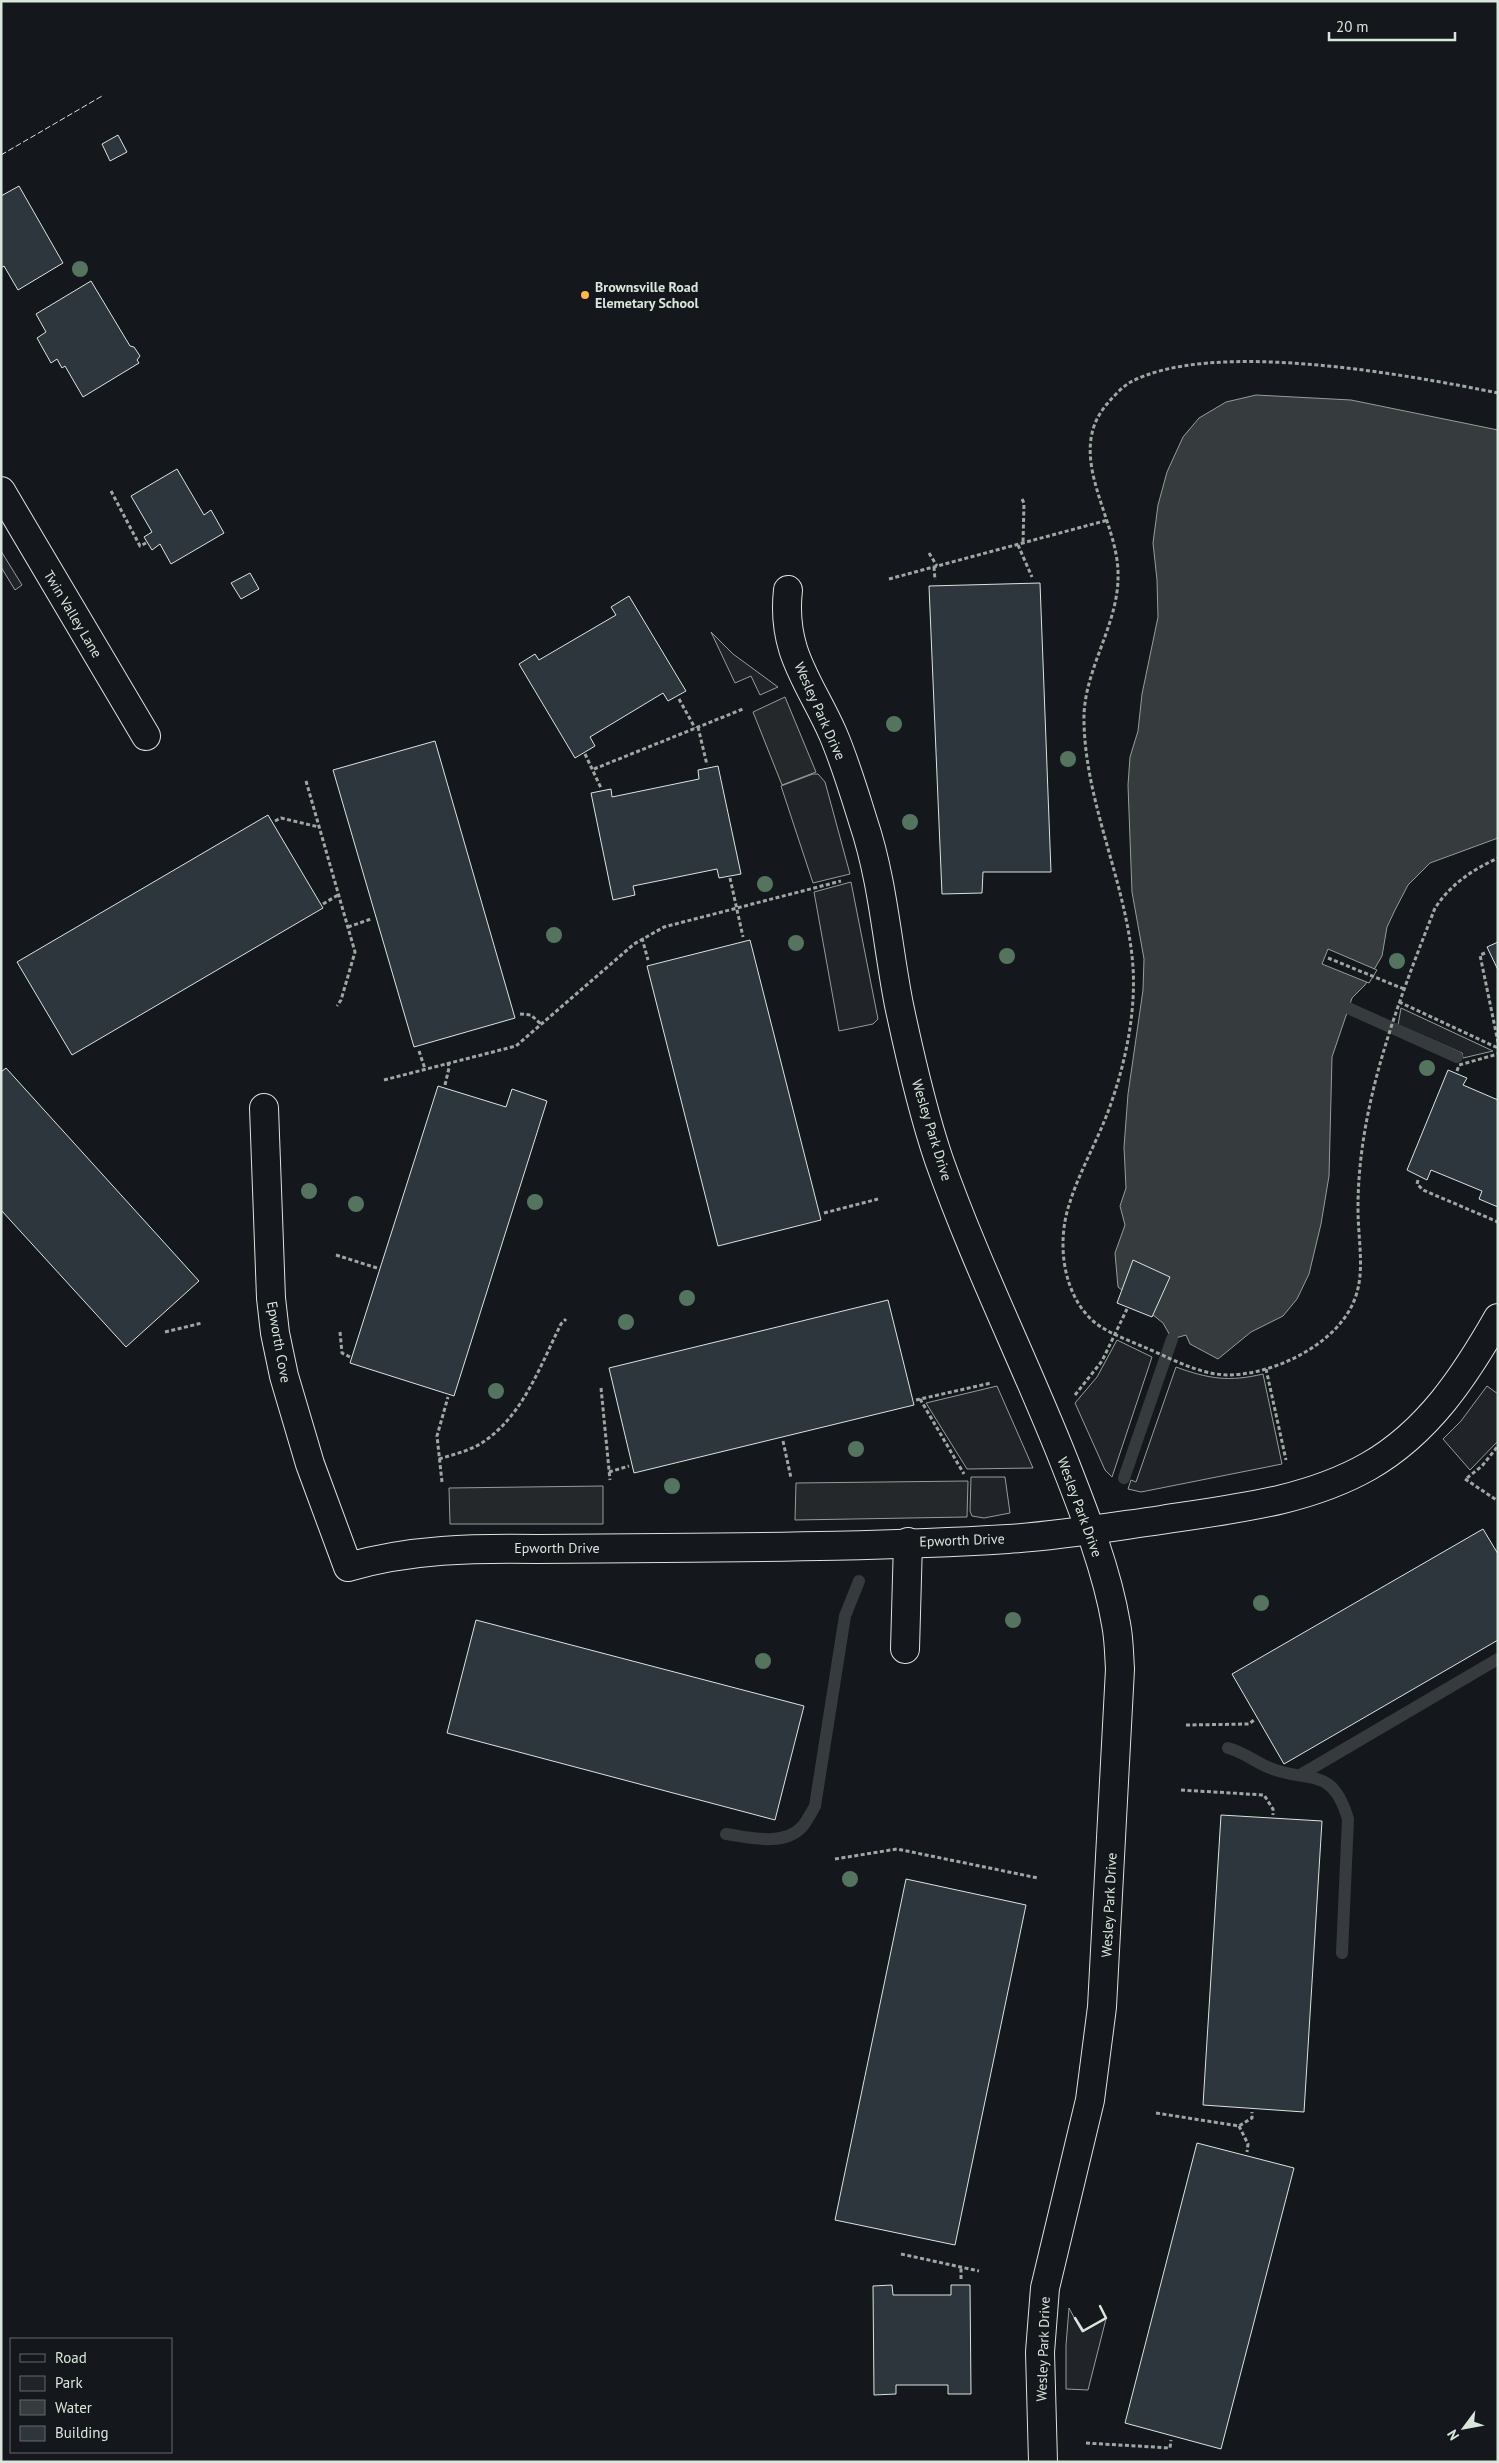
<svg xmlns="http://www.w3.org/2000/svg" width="1499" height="2463" font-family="'PT Sans',sans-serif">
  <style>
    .green { fill: #202428; stroke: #939e99 }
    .parking { fill: #24282b; stroke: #939e99 }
    .water { fill: #363b3e; stroke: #939e99 }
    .pier { fill: #14181c; stroke: #939e99 }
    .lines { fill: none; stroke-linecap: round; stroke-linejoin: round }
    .stream { stroke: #363b3e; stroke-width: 12 }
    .building { fill: #2c363c; stroke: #d8e6dc }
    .minor-casing { stroke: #d8e6dc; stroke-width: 30 }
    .path { stroke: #9da8a2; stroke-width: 3; stroke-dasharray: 4 2.5; stroke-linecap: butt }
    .minor { stroke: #14181c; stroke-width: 28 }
    .fence { stroke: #d8e6dc; stroke-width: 1; stroke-dasharray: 6 2.5; stroke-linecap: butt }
    .wall { stroke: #d8e6dc; stroke-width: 2.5 }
    .tree { fill: #55745f }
    .poi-dot { fill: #ffb74d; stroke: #14181c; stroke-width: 2 }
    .labels { text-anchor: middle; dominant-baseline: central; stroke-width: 4; stroke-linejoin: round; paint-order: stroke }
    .poi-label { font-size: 14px; font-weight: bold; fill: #d8e6dc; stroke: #14181c; text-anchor: start }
    .street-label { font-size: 14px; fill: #d8e6dc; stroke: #14181c }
  </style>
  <rect width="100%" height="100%" fill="#14181c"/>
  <g class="green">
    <path d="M 1,551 L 22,585 L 15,590 L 1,567 Z"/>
    <path d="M 711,632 L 733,654 L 778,687 L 760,695 L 751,676 L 735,683 Z"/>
    <path d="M 813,774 L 818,774 L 825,782 L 850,874 L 813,883 L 781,786 Z"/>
    <path d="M 851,882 L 878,1019 L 873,1024 L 839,1031 L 814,892 Z"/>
    <path d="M 1401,1008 L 1493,1051 L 1463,1058 L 1462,1053 L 1398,1025 Z"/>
    <path d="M 1117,1340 L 1152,1357 L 1112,1477 L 1105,1470 L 1075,1403 L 1097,1377 Z"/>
    <path d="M 1176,1367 C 1209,1379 1229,1382 1263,1374 L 1282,1464 L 1141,1492 L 1128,1489 L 1131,1480 L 1136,1482 Z"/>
    <path d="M 997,1386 L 1033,1468 L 967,1469 L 926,1403 Z"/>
    <path d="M 1487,1386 L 1498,1394 L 1498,1441 L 1470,1470 L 1443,1439 L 1461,1421 Z"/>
    <path d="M 971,1477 L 1005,1477 L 1010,1513 L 984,1518 L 972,1516 L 970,1511 Z"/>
    <path d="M 1069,2308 L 1082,2332 L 1106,2319 L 1088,2390 L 1066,2389 L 1066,2345 Z"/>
  </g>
  <g class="parking">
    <path d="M 785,697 L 816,772 L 782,785 L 753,712 Z"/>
    <path d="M 968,1481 L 967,1517 L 795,1520 L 796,1483 Z"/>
    <path d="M 603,1486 L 603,1524 L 450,1524 L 449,1488 Z"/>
  </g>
  <path class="water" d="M 1256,395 L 1351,400 L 1498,430 L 1498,838 L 1430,863 L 1408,885 L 1395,910 L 1387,927 L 1382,956 L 1365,985 L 1352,998 L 1332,1057 L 1329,1176 L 1321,1224 L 1309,1274 L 1297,1299 L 1283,1316 L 1251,1332 L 1218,1359 L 1190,1344 L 1186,1335 L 1172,1339 L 1163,1323 L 1118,1287 L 1115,1253 L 1125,1225 L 1120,1206 L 1126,1188 L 1124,1147 L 1128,1094 L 1143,990 L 1144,959 L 1132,892 L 1128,785 L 1130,757 L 1138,731 L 1142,694 L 1158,617 L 1157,580 L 1153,543 L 1158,505 L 1167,472 L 1183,437 L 1199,418 L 1226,402 Z"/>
  <path class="pier" d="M 1328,949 L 1377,970 L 1369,983 L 1322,964 Z"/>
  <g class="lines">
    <g class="stream">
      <path d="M 1348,1008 L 1457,1057"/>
      <path d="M 1124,1478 L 1172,1339"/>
      <path d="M 1228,1748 C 1244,1752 1255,1762 1270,1768 C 1310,1784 1332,1765 1348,1819 L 1342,1953"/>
      <path d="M 1302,1774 L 1498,1659"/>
      <path d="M 726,1834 C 749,1837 783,1847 802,1827 C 807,1821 811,1813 815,1806 L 845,1616 L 859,1581"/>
    </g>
  </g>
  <g class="building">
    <path d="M 118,135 L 127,152 L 110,161 L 102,144 Z"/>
    <path d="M 19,186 L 63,263 L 18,290 L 4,266 L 1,268 L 1,196 Z"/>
    <path d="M 91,281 L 130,346 L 134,347 L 140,356 L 137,360 L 139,363 L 83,397 L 65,366 L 62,368 L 57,359 L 51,363 L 37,338 L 46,332 L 36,314 Z"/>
    <path d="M 177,469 L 204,515 L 211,510 L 224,533 L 171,564 L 160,544 L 152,550 L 144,537 L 152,532 L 131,496 Z"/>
    <path d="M 250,573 L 259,589 L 241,599 L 231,583 Z"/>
    <path d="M 1040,583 L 1051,872 L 983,872 L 982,893 L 942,894 L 929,586 Z"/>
    <path d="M 629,596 L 686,691 L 668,701 L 663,693 L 590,737 L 595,746 L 575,758 L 519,664 L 535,654 L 539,660 L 616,615 L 611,607 Z"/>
    <path d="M 435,741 L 515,1018 L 414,1047 L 333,770 Z"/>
    <path d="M 718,766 L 741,874 L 719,878 L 717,869 L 633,886 L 635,895 L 613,900 L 591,793 L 611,789 L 612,797 L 699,779 L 698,770 Z"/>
    <path d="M 268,815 L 323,908 L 72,1055 L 17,962 Z"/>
    <path d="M 750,940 L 821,1220 L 718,1246 L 647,966 Z"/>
    <path d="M 1498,942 L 1498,970 L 1487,947 Z"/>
    <path d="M 6,1068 L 199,1281 L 126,1347 L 1,1210 L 1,1072 Z"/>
    <path d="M 1448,1070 L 1467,1078 L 1463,1085 L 1498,1100 L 1498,1207 L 1479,1199 L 1482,1191 L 1431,1170 L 1427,1180 L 1407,1170 Z"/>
    <path d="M 438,1086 L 506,1107 L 512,1089 L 547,1101 L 454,1396 L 350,1363 Z"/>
    <path d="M 1133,1260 L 1170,1277 L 1152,1317 L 1117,1303 Z"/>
    <path d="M 888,1300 L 914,1405 L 634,1473 L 609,1368 Z"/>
    <path d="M 1483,1529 L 1498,1554 L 1498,1640 L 1284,1764 L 1232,1674 Z"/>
    <path d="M 476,1620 L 804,1706 L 775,1820 L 447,1733 Z"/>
    <path d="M 1221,1815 L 1322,1821 L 1304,2112 L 1203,2105 Z"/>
    <path d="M 906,1879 L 1026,1905 L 955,2245 L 835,2220 Z"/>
    <path d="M 1197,2143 L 1294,2168 L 1221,2449 L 1125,2423 Z"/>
    <path d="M 892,2285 L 893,2295 L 951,2295 L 951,2285 L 970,2285 L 971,2394 L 948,2394 L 948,2385 L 896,2385 L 896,2394 L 874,2395 L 873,2286 Z"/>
  </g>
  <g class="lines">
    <defs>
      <g id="minor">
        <path d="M 1,491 L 146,736"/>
        <path d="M 788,590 C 781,652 810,682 833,734 C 845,762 854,792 863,821 C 883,880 887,944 899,1005 C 910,1057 922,1110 939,1160 C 975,1262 1024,1360 1064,1461 C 1084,1512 1107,1570 1116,1624 C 1119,1638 1119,1654 1120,1669 L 1102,2007 L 1090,2100 L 1045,2288 L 1040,2352 L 1043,2462"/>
        <path d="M 264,1108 L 271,1298 L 275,1333 L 284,1376 L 310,1464 L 348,1567 C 411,1549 473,1548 538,1549 C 579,1549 620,1548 662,1548 C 777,1547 893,1546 1008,1539 C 1059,1536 1111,1527 1161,1520 C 1232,1509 1306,1502 1369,1466 C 1428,1432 1465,1376 1498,1318"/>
        <path d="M 905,1649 L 908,1542"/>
      </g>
    </defs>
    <use href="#minor" class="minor-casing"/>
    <g class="path">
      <path d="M 1498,393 C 1409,375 1209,338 1129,383 C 1121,388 1113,397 1107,404 C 1064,454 1117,518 1118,572 C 1120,625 1082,670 1084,723 C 1086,806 1127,884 1133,967 C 1136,1014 1125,1065 1109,1109 C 1097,1142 1079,1172 1069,1205 C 1057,1242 1062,1293 1093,1321 C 1106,1332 1123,1338 1139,1345 C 1167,1356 1196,1374 1227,1375 C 1265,1375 1312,1355 1338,1326 C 1371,1289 1358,1253 1358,1208 C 1358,1104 1398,1003 1435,908 C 1451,884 1472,870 1498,858"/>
      <path d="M 111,491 L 140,546 L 146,543"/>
      <path d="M 1022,499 L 1024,503 L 1023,543"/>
      <path d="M 1018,545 L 1032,577"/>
      <path d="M 929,553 L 937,566"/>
      <path d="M 934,567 L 935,580"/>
      <path d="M 889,579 L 1108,520"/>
      <path d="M 679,699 L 695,728"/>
      <path d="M 698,727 L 707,765"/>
      <path d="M 585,754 L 601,788"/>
      <path d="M 594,769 L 743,709"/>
      <path d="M 306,781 L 355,952 L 341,1000 L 337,1006"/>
      <path d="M 275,821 L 281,818 L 319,827"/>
      <path d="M 730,878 L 743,937"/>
      <path d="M 323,904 L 338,895"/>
      <path d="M 348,927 L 371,919"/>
      <path d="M 642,938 L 648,960"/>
      <path d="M 1485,953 L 1480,955 L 1498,1042"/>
      <path d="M 1328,958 L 1404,989"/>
      <path d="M 1399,1002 L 1498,1048"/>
      <path d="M 520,1014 L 531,1015 L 542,1025"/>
      <path d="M 419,1051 L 425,1069"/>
      <path d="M 1457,1071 L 1459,1065 L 1498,1054"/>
      <path d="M 384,1080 L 516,1046 L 634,944 L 664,927 L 841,881"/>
      <path d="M 445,1085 L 449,1068 L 448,1063"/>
      <path d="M 1418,1180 L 1417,1184 L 1423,1190 L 1498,1222"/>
      <path d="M 824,1213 L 878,1199"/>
      <path d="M 336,1255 L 377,1268"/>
      <path d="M 165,1332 L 202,1323"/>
      <path d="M 340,1332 L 342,1353 L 350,1357"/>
      <path d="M 1266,1369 L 1286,1460"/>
      <path d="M 601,1388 L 610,1480"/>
      <path d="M 1075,1395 L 1102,1361 L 1127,1309"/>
      <path d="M 920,1399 L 964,1474"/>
      <path d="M 916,1400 L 991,1383"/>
      <path d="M 783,1441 L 791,1478"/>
      <path d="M 439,1459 C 455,1454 473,1450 486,1440 C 524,1413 541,1364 561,1324 L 566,1319"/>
      <path d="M 609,1472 L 629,1466"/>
      <path d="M 1467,1478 L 1482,1466 L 1498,1446"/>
      <path d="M 1465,1479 L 1498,1501"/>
      <path d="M 442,1482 L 437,1436 L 448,1397"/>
      <path d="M 1186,1725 L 1249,1724 L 1254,1720"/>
      <path d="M 1181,1790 L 1264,1795 L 1273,1809 L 1273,1815"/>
      <path d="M 835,1859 L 897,1849 L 1038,1878"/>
      <path d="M 1156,2113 L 1239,2126 L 1252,2118 L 1252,2112"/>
      <path d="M 1239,2126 L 1248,2144 L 1247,2152"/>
      <path d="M 901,2254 L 979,2271"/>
      <path d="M 961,2279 L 961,2267"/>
      <path d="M 1086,2443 L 1170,2448 L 1171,2440"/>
    </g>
    <use href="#minor" class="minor"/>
    <path class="fence" d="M 1,155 L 102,96"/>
    <path class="wall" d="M 1075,2318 L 1083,2331 L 1106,2318 L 1100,2306"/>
  </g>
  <g class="tree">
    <circle cx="80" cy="269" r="8"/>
    <circle cx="894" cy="724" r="8"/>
    <circle cx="1068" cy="759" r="8"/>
    <circle cx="910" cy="822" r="8"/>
    <circle cx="765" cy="884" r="8"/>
    <circle cx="554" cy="935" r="8"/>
    <circle cx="796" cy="943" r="8"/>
    <circle cx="1007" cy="956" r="8"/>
    <circle cx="1397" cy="961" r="8"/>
    <circle cx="1427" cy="1068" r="8"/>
    <circle cx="309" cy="1191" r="8"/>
    <circle cx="535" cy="1202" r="8"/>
    <circle cx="356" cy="1204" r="8"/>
    <circle cx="687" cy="1298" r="8"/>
    <circle cx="626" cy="1322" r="8"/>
    <circle cx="496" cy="1391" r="8"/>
    <circle cx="856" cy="1449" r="8"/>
    <circle cx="672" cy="1486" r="8"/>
    <circle cx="1261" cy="1603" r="8"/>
    <circle cx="1013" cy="1620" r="8"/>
    <circle cx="763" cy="1661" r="8"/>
    <circle cx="850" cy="1879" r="8"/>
  </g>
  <circle class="poi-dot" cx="585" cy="295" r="5"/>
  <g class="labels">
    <g class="poi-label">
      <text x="595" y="287">Brownsville Road<tspan x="595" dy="16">Elemetary School</tspan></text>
    </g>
    <g class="street-label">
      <text transform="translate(73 614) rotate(59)">Twin Valley Lane</text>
      <text transform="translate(820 711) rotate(66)">Wesley Park Drive</text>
      <text transform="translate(932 1130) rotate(73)">Wesley Park Drive</text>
      <text transform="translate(279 1342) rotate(80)">Epworth Cove</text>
      <text transform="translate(1080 1507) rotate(70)">Wesley Park Drive</text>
      <text transform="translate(962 1540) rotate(-2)">Epworth Drive</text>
      <text x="557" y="1548">Epworth Drive</text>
      <text transform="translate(1109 1905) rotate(-87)">Wesley Park Drive</text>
      <text transform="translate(1043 2349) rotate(-88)">Wesley Park Drive</text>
    </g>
  </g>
  <rect width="1499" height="2463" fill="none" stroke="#d8e6dc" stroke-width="5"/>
  <rect x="10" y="2338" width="162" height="115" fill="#14181c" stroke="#626a69"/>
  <rect x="20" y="2354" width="25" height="8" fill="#14181c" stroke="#626a69"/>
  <text x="55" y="2363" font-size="15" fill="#d8e6dc">Road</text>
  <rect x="20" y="2376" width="25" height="15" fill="#202428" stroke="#626a69"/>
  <text x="55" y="2388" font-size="15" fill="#d8e6dc">Park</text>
  <rect x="20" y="2400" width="25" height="15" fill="#363b3e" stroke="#626a69"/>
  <text x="55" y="2413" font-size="15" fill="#d8e6dc">Water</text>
  <rect x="20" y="2426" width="25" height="15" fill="#2c363c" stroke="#626a69"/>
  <text x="55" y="2438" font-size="15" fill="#d8e6dc">Building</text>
  <g transform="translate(1464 2428) rotate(238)" stroke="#14181c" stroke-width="4" paint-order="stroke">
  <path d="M0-4L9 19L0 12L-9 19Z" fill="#d8e6dc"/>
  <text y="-8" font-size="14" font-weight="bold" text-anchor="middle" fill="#d8e6dc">N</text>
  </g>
  <path d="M1329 32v8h126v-8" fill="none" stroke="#d8e6dc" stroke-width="2.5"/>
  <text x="1336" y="32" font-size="15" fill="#d8e6dc" stroke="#14181c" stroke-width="4" paint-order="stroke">20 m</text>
</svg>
